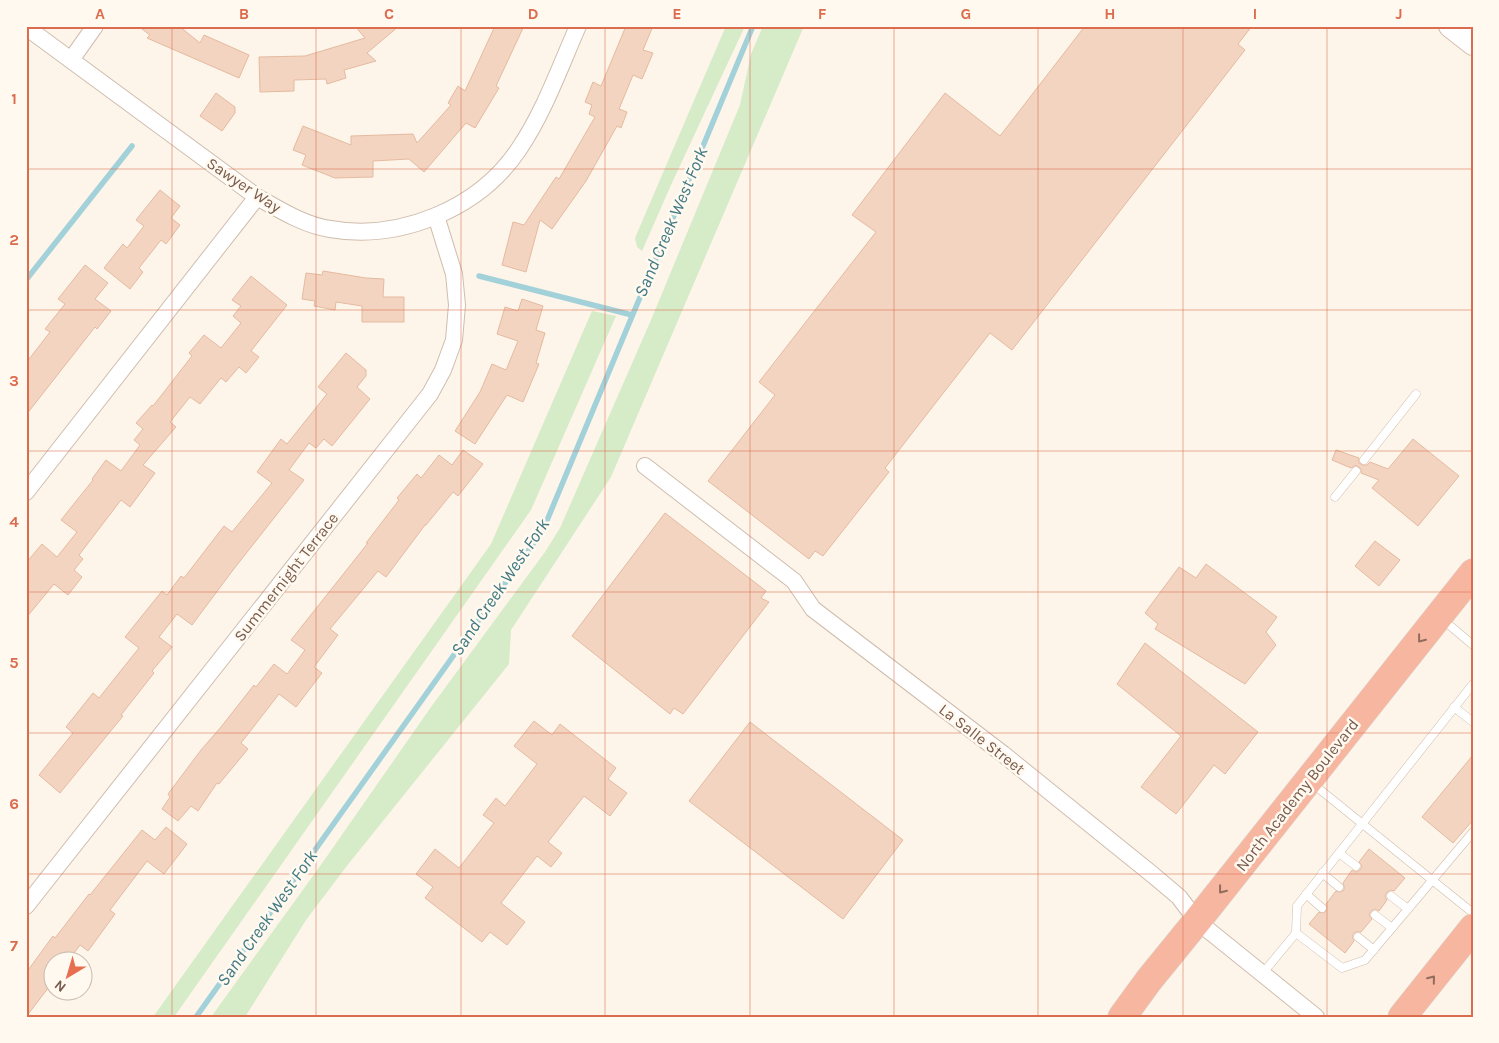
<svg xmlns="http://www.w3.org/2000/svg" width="1499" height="1043" font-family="Karla,sans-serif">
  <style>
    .green { fill: #d6ebc7 }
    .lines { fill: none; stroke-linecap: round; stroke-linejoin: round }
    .stream { stroke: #a3d1d9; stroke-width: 5.5 }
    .building { fill: #f3d4c0; stroke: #e5baa0 }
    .lane-casing { stroke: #cfbdae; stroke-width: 9 }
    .street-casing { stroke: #cfbdae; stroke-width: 18 }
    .secondary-casing { stroke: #d5bfae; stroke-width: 24 }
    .highway-casing { stroke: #dcd4d0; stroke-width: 29 }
    .lane { stroke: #fff; stroke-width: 8 }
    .street { stroke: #fff; stroke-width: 16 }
    .secondary { stroke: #fff; stroke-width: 22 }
    .highway { stroke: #f7b6a0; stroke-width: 28 }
    .oneway { stroke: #916d5d }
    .grid { fill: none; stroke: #dc6c4e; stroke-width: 1; stroke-opacity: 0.55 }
    .labels { text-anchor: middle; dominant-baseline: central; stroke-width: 5; stroke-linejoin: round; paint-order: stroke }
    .street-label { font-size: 16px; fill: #785b4c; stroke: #fff9f0 }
    .water-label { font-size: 18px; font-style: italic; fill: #427a84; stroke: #fff9f0 }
    .neatline { fill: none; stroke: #dc6c4e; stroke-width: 2 }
    .grid-label { font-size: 16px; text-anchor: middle; font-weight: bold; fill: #dc6c4e }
  </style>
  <rect width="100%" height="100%" fill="#fdf5e9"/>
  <g class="green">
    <path d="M 726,26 L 745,26 L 671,185 L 642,251 L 637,247 L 635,238 Z"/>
    <path d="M 763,26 L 804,26 L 611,477 L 511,630 L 509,664 L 346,867 L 306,920 L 245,1017 L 211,1017 L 323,862 L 431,707 L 545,552 L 560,528 L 651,320 L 740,105 L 751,54 Z"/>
    <path d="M 592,311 L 616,316 L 531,510 L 174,1017 L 153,1017 L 491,544 Z"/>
  </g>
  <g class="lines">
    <g class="stream">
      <path d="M 479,276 L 632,315"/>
      <path d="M 26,280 L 132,146"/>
      <path d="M 196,1017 L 543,530 L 753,26"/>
    </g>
  </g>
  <g class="building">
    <path d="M 138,26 L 179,26 L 200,43 L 204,35 L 249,55 L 239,78 L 147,38 L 150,35 Z"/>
    <path d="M 355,26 L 399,26 L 367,53 L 376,61 L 344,70 L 346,78 L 327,84 L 326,79 L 294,80 L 294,91 L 260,92 L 259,57 L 305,56 L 365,38 Z"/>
    <path d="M 495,26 L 524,26 L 496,86 L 499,88 L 475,128 L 466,123 L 424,172 L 409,159 L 373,161 L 373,177 L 335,178 L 302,165 L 306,155 L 293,150 L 303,126 L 351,145 L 351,136 L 413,134 L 417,143 L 451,105 L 448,103 L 458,86 L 465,91 Z"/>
    <path d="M 626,26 L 653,26 L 643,50 L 653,53 L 642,79 L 633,75 L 619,109 L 627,112 L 621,128 L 617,126 L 586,181 L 552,229 L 540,220 L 526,272 L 502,265 L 513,222 L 524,225 L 556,177 L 559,179 L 595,117 L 589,114 L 592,105 L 585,102 L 593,82 L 601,86 Z"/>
    <path d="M 1085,26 L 1252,26 L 1238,44 L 1245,50 L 1012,350 L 990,333 L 885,468 L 889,472 L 823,556 L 815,551 L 809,559 L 708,481 L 775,395 L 759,382 L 876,232 L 852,215 L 945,93 L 1000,136 Z"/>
    <path d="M 216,93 L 235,107 L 235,113 L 222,131 L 200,116 Z"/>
    <path d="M 160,190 L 180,206 L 171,218 L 180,225 L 166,244 L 161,240 L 139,268 L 143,272 L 130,289 L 104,268 L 123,244 L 127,248 L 144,226 L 136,220 Z"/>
    <path d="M 85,265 L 108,283 L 95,299 L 111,311 L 97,329 L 95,327 L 26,415 L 26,363 L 50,332 L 45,329 L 65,304 L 58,299 Z"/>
    <path d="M 323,271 L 366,278 L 384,279 L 383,297 L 404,297 L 404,322 L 362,322 L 362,306 L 336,302 L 335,310 L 314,306 L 315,301 L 302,299 L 306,273 L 322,275 Z"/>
    <path d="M 251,276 L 287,305 L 251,351 L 259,357 L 246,373 L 239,367 L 226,382 L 221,378 L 200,404 L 190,397 L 170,422 L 176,427 L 143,465 L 155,473 L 130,507 L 121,500 L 79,555 L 83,559 L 74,570 L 82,577 L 68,595 L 54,584 L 26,618 L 26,563 L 42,544 L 57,557 L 77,532 L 61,520 L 93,480 L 92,479 L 106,460 L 121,471 L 140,445 L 134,440 L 143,429 L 136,423 L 152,405 L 153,406 L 192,356 L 189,353 L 204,335 L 221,348 L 241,323 L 233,316 L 241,306 L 232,300 Z"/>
    <path d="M 522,299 L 543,306 L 536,330 L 545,333 L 536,363 L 539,364 L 523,402 L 507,395 L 475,444 L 455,431 L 480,392 L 492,364 L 506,370 L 518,341 L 497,334 L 505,307 L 518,311 Z"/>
    <path d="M 346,353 L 366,370 L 366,376 L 357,387 L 370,399 L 332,446 L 324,439 L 316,448 L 309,443 L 289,470 L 304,480 L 233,570 L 192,625 L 177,614 L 159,637 L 172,647 L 152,671 L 154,673 L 121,715 L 123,716 L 60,793 L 39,775 L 73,733 L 66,727 L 93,693 L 99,698 L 139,648 L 125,637 L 162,591 L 167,595 L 181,576 L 184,578 L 224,526 L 232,532 L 272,483 L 257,472 L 281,439 L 287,444 L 327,394 L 318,387 Z"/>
    <path d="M 1413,439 L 1459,476 L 1418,526 L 1372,488 L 1379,480 L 1361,473 L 1361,469 L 1357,466 L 1354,466 L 1351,468 L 1332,460 L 1336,450 L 1359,458 L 1359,463 L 1363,465 L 1367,465 L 1370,462 L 1388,469 Z"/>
    <path d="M 463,450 L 483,464 L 458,496 L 453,492 L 426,525 L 425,525 L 386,577 L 378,571 L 330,629 L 338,635 L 314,667 L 322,673 L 296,707 L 279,694 L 241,743 L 248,749 L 219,784 L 217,783 L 198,811 L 191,806 L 178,821 L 162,809 L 170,797 L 168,794 L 201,750 L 221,727 L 254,685 L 256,687 L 274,664 L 287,674 L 305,650 L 291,640 L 368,543 L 366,543 L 399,500 L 397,498 L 417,474 L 421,478 L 439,455 L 452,465 Z"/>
    <path d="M 665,513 L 766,591 L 761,598 L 769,602 L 683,714 L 674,708 L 670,714 L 572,636 Z"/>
    <path d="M 1375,541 L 1400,560 L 1379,586 L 1355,566 Z"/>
    <path d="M 1206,564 L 1277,617 L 1266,632 L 1276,645 L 1245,684 L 1155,629 L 1158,624 L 1145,613 L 1179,567 L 1196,578 Z"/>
    <path d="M 1145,643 L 1258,732 L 1225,774 L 1214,765 L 1176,814 L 1141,787 L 1181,736 L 1117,684 Z"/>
    <path d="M 534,721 L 552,735 L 560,724 L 616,768 L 608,779 L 627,793 L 610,816 L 584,796 L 548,842 L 562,853 L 551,867 L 537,856 L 501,903 L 525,922 L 507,945 L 490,932 L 482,942 L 425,898 L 433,887 L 416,874 L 435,849 L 459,868 L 494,823 L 483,815 L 496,798 L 505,806 L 537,764 L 514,746 Z"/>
    <path d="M 750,722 L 903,840 L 843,919 L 689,801 Z"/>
    <path d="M 1473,755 L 1473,820 L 1453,843 L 1422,817 Z"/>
    <path d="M 166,827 L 187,844 L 164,874 L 147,861 L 110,910 L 115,914 L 88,951 L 80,945 L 69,960 L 52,960 L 52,983 L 26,1017 L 26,973 L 53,936 L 55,938 L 89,894 L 90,895 L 142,830 L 155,840 Z"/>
    <path d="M 1369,849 L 1405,878 L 1394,891 L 1391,890 L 1387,892 L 1385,896 L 1387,900 L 1379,911 L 1375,909 L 1371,911 L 1369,915 L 1372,919 L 1361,932 L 1356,932 L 1353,934 L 1353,939 L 1354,941 L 1345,953 L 1309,924 L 1319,912 L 1323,913 L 1326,911 L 1327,907 L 1326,904 L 1336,891 L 1340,892 L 1344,890 L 1344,886 L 1343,883 L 1352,870 L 1356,872 L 1360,870 L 1362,866 L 1359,862 Z"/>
  </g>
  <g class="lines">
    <defs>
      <g id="lane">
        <path d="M 1364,460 L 1416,394"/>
        <path d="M 1335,497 L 1356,471"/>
        <path d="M 1442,619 L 1473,645"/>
        <path d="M 1454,707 L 1473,722"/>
        <path d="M 1313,784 L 1473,913"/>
        <path d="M 1339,853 L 1356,866"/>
        <path d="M 1322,873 L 1339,887"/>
        <path d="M 1306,894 L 1322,908"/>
        <path d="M 1391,896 L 1408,909"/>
        <path d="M 1375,915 L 1392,928"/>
        <path d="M 1296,933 L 1342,968 L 1365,960 L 1473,832"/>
        <path d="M 1358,937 L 1374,950"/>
        <path d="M 1263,973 L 1296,933 L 1297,906 L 1473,684"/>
      </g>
      <g id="street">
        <path d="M 26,27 L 257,197 C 280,210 304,225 330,229 C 400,241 479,209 519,149 C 544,112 560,67 578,26"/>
        <path d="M 71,60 L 95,26"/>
        <path d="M 645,466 L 794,581 L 813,609 L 1003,754 L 1153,875 L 1179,897 L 1197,921 L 1316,1017"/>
        <path d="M 26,492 L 257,197"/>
        <path d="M 26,906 L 430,394 L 443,370 L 454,340 L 457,305 L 454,274 L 436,216"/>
      </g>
      <path id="secondary" d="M 1450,26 L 1473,44"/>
      <g id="highway">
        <path d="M 1122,1017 L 1149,980 L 1197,921 L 1473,573"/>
        <path d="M 1402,1017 L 1473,928"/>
      </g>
    </defs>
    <use href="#lane" class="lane-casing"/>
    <use href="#street" class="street-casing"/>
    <use href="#secondary" class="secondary-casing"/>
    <use href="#highway" class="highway-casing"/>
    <use href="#lane" class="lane"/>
    <use href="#street" class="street"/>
    <use href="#secondary" class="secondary"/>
    <use href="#highway" class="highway"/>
  </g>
  <defs><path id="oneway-chevron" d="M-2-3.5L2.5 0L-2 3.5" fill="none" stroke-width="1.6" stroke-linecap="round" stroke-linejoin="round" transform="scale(1.25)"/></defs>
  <g class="oneway">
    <use href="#oneway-chevron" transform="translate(1421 639) rotate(128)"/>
    <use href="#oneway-chevron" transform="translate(1222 890) rotate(128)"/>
    <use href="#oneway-chevron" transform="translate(1432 979) rotate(-51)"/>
  </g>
  <path class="grid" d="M 172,26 L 172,1017M 316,26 L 316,1017M 461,26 L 461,1017M 605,26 L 605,1017M 750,26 L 750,1017M 894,26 L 894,1017M 1038,26 L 1038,1017M 1183,26 L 1183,1017M 1327,26 L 1327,1017M 26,169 L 1473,169M 26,310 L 1473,310M 26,451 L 1473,451M 26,592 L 1473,592M 26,733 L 1473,733M 26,874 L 1473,874"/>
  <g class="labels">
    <g class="street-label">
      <text transform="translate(244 185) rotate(34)">Sawyer Way</text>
      <text transform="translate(286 577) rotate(-52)">Summernight Terrace</text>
      <text transform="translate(982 739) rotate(38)">La Salle Street</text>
      <text transform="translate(1297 795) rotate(-52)">North Academy Boulevard</text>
    </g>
    <g class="water-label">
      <text transform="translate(671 222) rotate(-67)">Sand Creek West Fork</text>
      <text transform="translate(500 587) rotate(-56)">Sand Creek West Fork</text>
      <text transform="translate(267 918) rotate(-55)">Sand Creek West Fork</text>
    </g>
  </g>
  <rect width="1499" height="1043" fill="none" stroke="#fff9f0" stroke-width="55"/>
  <g transform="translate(68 976) rotate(218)"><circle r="24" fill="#fff9f0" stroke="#c9baae"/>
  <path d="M0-4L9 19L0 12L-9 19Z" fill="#e76e4e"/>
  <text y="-8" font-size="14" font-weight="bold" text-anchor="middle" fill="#785b4c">N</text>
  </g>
  <rect x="28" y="28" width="1444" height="988" class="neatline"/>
  <g class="grid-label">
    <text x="100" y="19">A</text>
    <text x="244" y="19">B</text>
    <text x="389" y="19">C</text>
    <text x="533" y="19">D</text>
    <text x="677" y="19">E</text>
    <text x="822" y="19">F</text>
    <text x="966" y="19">G</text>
    <text x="1110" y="19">H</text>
    <text x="1255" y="19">I</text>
    <text x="1399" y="19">J</text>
    <text x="14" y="104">1</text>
    <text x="14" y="245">2</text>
    <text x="14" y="386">3</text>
    <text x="14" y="527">4</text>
    <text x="14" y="668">5</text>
    <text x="14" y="809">6</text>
    <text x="14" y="951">7</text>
  </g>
</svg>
